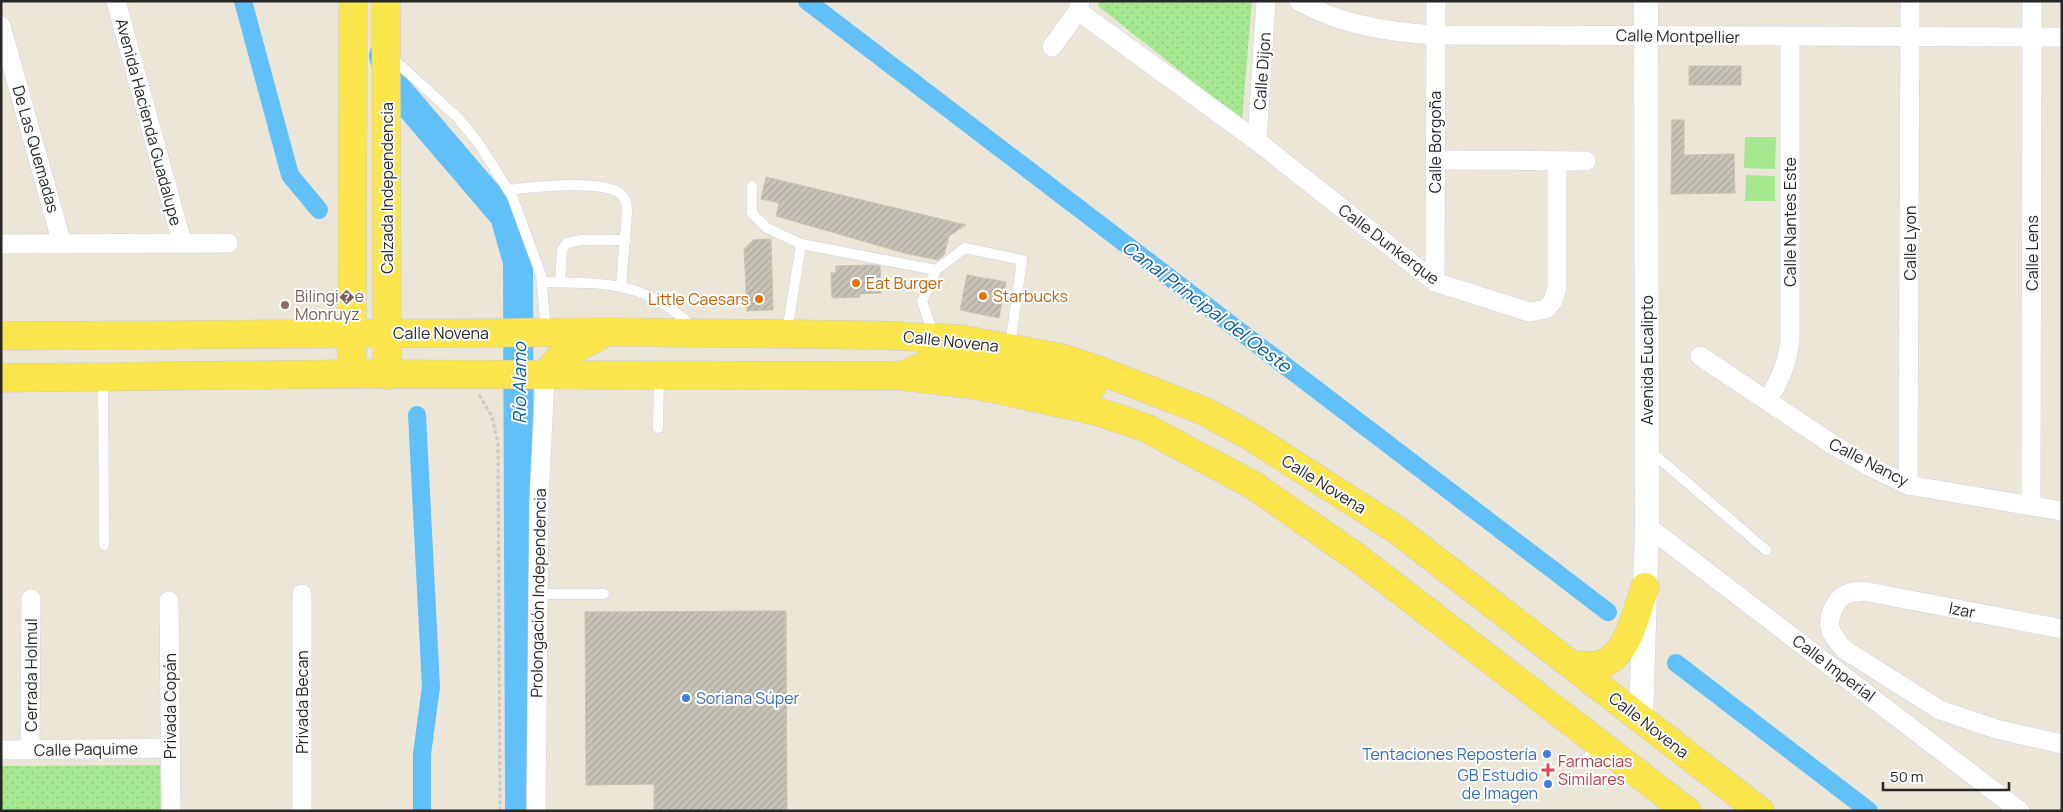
<svg xmlns="http://www.w3.org/2000/svg" width="2063" height="812" font-family="Manrope,sans-serif">
  <style>
    .grass { fill: #a5e890 }
    .park { fill: url(#park-dots) }
    .lines { fill: none; stroke-linecap: round; stroke-linejoin: round }
    .canal { stroke: #62c0f8; stroke-width: 18 }
    .river { stroke: #62c0f8; stroke-width: 30 }
    .building { fill: url(#building-hatch); stroke: #c8c2b2 }
    .service-casing { stroke: #ced0e3; stroke-width: 11 }
    .minor-casing { stroke: #ced0e3; stroke-width: 20 }
    .tertiary-casing { stroke: #ced0e3; stroke-width: 25 }
    .primary-casing { stroke: #cbcbcb; stroke-width: 29 }
    .path { stroke: #cbcbcb; stroke-width: 3; stroke-dasharray: 4 2.5; stroke-linecap: butt }
    .service { stroke: #fff; stroke-width: 10 }
    .minor { stroke: #fff; stroke-width: 19 }
    .tertiary { stroke: #fff; stroke-width: 24 }
    .primary { stroke: #fce64e; stroke-width: 28 }
    .food-dot { fill: #e8710a; stroke: #fff; stroke-width: 2 }
    .education-dot { fill: #8d6e63; stroke: #fff; stroke-width: 2 }
    .shop-dot { fill: #3f7fe0; stroke: #fff; stroke-width: 2 }
    .health-dot { fill: #e0444e; stroke: #fff; stroke-width: 2 }
    .labels { text-anchor: middle; dominant-baseline: central; stroke-width: 4; stroke-linejoin: round; paint-order: stroke }
    .street-label { font-size: 16px; fill: #282828; stroke: #fff }
    .food-label { font-size: 16px; fill: #c56008; stroke: #fff; text-anchor: start }
    .education-label { font-size: 16px; fill: #785e54; stroke: #fff; text-anchor: start }
    .shop-label { font-size: 16px; fill: #366cbe; stroke: #fff; text-anchor: end }
    .health-label { font-size: 16px; fill: #be3a42; stroke: #fff; text-anchor: start }
    .water-label { font-size: 18px; font-style: italic; fill: #025aa3; stroke: #fff }
  </style>
  <defs>
    <pattern id="park-dots" width="8" height="8" patternUnits="userSpaceOnUse" patternTransform="scale(1.25)"><rect width="8" height="8" fill="#a5e890"/><path d="M2 2h.1M6 6h.1" fill="none" stroke="#8ec77c" stroke-width="1.8" stroke-linecap="round"/></pattern>
    <pattern id="building-hatch" width="6" height="6" patternUnits="userSpaceOnUse" patternTransform="scale(1.25)"><rect width="6" height="6" fill="#c7c3b9"/><path d="M-1 1l2-2M0 6l6-6M5 7l2-2" fill="none" stroke="#aba89f"/></pattern>
  </defs>
  <rect width="100%" height="100%" fill="#ece6d9"/>
  <g class="grass">
    <path d="M 1745,137 L 1776,137 L 1775,169 L 1744,168 Z"/>
    <path d="M 1746,175 L 1775,176 L 1775,201 L 1745,201 Z"/>
  </g>
  <g class="park">
    <path d="M 1099,1 L 1252,1 L 1242,120 L 1098,6 Z"/>
    <path d="M 160,765 L 161,811 L 1,811 L 1,766 Z"/>
  </g>
  <g class="lines">
    <g class="canal">
      <path d="M 243,1 L 290,175 L 319,210"/>
      <path d="M 807,1 L 1608,612"/>
      <path d="M 417,415 L 431,687 L 422,754 L 422,811"/>
      <path d="M 1676,663 L 1869,811"/>
    </g>
    <path class="river" d="M 384,56 L 393,85 L 505,216 L 518,262 L 520,811"/>
  </g>
  <g class="building">
    <rect x="1689" y="66" width="52" height="19"/>
    <path d="M 1672,120 L 1684,120 L 1684,155 L 1734,154 L 1735,193 L 1671,194 Z"/>
    <path d="M 766,177 L 966,225 L 949,236 L 944,255 L 938,260 L 904,253 L 776,216 L 779,203 L 761,199 Z"/>
    <path d="M 771,239 L 773,310 L 747,311 L 744,249 L 753,240 Z"/>
    <path d="M 872,265 L 880,266 L 881,293 L 860,294 L 860,297 L 832,298 L 831,273 L 836,273 L 836,266 Z"/>
    <path d="M 967,275 L 1006,282 L 999,318 L 960,310 Z"/>
    <path d="M 786,611 L 787,811 L 654,811 L 654,784 L 586,785 L 585,612 Z"/>
  </g>
  <g class="lines">
    <defs>
      <g id="service">
        <path d="M 390,56 L 458,118 L 479,144 L 512,196 L 541,275 L 546,331"/>
        <path d="M 752,186 L 752,213 L 767,228 L 801,244 L 936,270"/>
        <path d="M 508,190 C 532,187 604,179 621,194 C 626,199 627,205 627,212 L 621,286"/>
        <path d="M 543,282 C 604,283 648,281 693,328"/>
        <path d="M 560,282 L 562,250 L 567,243 L 581,240 L 626,240"/>
        <path d="M 787,332 L 801,244"/>
        <path d="M 934,336 L 922,301 L 936,270 L 965,248 L 1022,260 L 1010,346"/>
        <path d="M 103,377 L 104,545"/>
        <path d="M 658,428 L 659,376"/>
        <path d="M 1649,450 L 1766,550"/>
        <path d="M 537,594 L 604,594"/>
        <path d="M 1584,763 L 1597,744"/>
      </g>
      <g id="minor">
        <path d="M 116,1 L 182,242"/>
        <path d="M 1299,1 C 1340,25 1389,32 1436,35 L 2062,37"/>
        <path d="M 1078,11 L 1257,141 L 1435,282 L 1529,312 L 1546,309 L 1553,301 L 1557,288 L 1557,161"/>
        <path d="M 1,26 L 62,244"/>
        <path d="M 1052,47 L 1078,11 L 1080,1"/>
        <path d="M 1257,141 L 1266,1"/>
        <path d="M 1436,160 L 1586,161"/>
        <path d="M 1,244 L 228,243"/>
        <path d="M 1435,282 L 1436,1"/>
        <path d="M 1700,356 L 1832,444 L 1869,466 L 1908,485 L 2062,511"/>
        <path d="M 1767,401 C 1781,378 1787,365 1790,339 L 1790,38"/>
        <path d="M 1908,485 L 1910,1"/>
        <path d="M 2031,505 L 2032,1"/>
        <path d="M 1647,526 L 2020,811"/>
        <path d="M 302,594 L 302,811"/>
        <path d="M 169,601 L 171,811"/>
        <path d="M 2062,629 L 1863,591 C 1858,592 1852,592 1847,594 C 1836,598 1828,616 1830,627 C 1832,636 1839,644 1845,650 L 1940,710 L 1996,729 L 2062,744"/>
        <path d="M 1,750 L 170,748"/>
        <path d="M 30,750 L 31,599"/>
        <path d="M 536,811 L 539,503 L 545,375"/>
      </g>
      <path id="tertiary" d="M 1641,719 L 1647,526 L 1646,1"/>
      <g id="primary">
        <path d="M 386,1 L 387,375"/>
        <path d="M 1,336 L 609,332 L 874,335 L 961,339 L 1062,358 L 1098,370 L 1204,411 L 1250,436 L 1397,530 L 1760,811"/>
        <path d="M 910,372 L 926,365 L 946,361 L 975,364 L 1088,388 L 1093,385 L 1098,370"/>
        <path d="M 352,374 L 353,1"/>
        <path d="M 545,375 L 562,355 L 601,335"/>
        <path d="M 1,378 L 352,374 L 902,376 L 976,385 L 1096,411 L 1146,428 L 1253,485 L 1359,559 L 1687,811"/>
        <path d="M 1574,665 C 1583,665 1594,667 1602,664 C 1629,654 1636,612 1645,587"/>
      </g>
    </defs>
    <use href="#service" class="service-casing"/>
    <use href="#minor" class="minor-casing"/>
    <use href="#tertiary" class="tertiary-casing"/>
    <use href="#primary" class="primary-casing"/>
    <path class="path" d="M 479,395 L 492,416 L 498,444 L 500,811"/>
    <use href="#service" class="service"/>
    <use href="#minor" class="minor"/>
    <use href="#tertiary" class="tertiary"/>
    <use href="#primary" class="primary"/>
  </g>
  <g class="food-dot">
    <circle cx="856" cy="283" r="5"/>
    <circle cx="983" cy="296" r="5"/>
    <circle cx="759" cy="299" r="5"/>
  </g>
  <circle class="education-dot" cx="285" cy="305" r="5"/>
  <g class="shop-dot">
    <circle cx="686" cy="698" r="5"/>
    <circle cx="1547" cy="754" r="5"/>
    <circle cx="1548" cy="784" r="5"/>
  </g>
  <path class="health-dot" d="M1545.5 762.5h5v5h5v5h-5v5h-5v-5h-5v-5h5z"/>
  <g class="labels">
    <g class="street-label">
      <text transform="translate(1678 36) rotate(1)">Calle Montpellier</text>
      <text transform="translate(1262 71) rotate(-86)">Calle Dijon</text>
      <text transform="translate(149 122) rotate(75)">Avenida Hacienda Guadalupe</text>
      <text transform="translate(1435 142) rotate(-90)">Calle Borgoña</text>
      <text transform="translate(36 149) rotate(74)">De Las Quemadas</text>
      <text transform="translate(387 188) rotate(-90)">Calzada Independencia</text>
      <text transform="translate(1790 222) rotate(-90)">Calle Nantes Este</text>
      <text transform="translate(1910 243) rotate(-90)">Calle Lyon</text>
      <text transform="translate(1389 244) rotate(37)">Calle Dunkerque</text>
      <text transform="translate(2032 253) rotate(-90)">Calle Lens</text>
      <text x="441" y="333">Calle Novena</text>
      <text transform="translate(951 341) rotate(6)">Calle Novena</text>
      <text transform="translate(1647 360) rotate(-90)">Avenida Eucalipto</text>
      <text transform="translate(1869 462) rotate(27)">Calle Nancy</text>
      <text transform="translate(1324 484) rotate(32)">Calle Novena</text>
      <text transform="translate(538 593) rotate(-89)">Prolongación Independencia</text>
      <text transform="translate(1962 610) rotate(11)">Izar</text>
      <text transform="translate(1834 668) rotate(37)">Calle Imperial</text>
      <text transform="translate(31 675) rotate(-90)">Cerrada Holmul</text>
      <text transform="translate(302 702) rotate(-90)">Privada Becan</text>
      <text transform="translate(170 706) rotate(-90)">Privada Copán</text>
      <text transform="translate(1649 725) rotate(38)">Calle Novena</text>
      <text transform="translate(86 749) rotate(-1)">Calle Paquime</text>
    </g>
    <g class="food-label">
      <text x="866" y="283">Eat Burger</text>
      <text x="993" y="296">Starbucks</text>
      <text x="749" y="299" text-anchor="end">Little Caesars</text>
    </g>
    <g class="education-label">
      <text x="295" y="296">Bilingi�e<tspan x="295" dy="18">Monruyz</tspan></text>
    </g>
    <g class="shop-label">
      <text x="696" y="698" text-anchor="start">Soriana Súper</text>
      <text x="1537" y="754">Tentaciones Repostería</text>
      <text x="1538" y="775">GB Estudio<tspan x="1538" dy="18">de Imagen</tspan></text>
    </g>
    <g class="health-label">
      <text x="1558" y="761">Farmacias<tspan x="1558" dy="18">Similares</tspan></text>
    </g>
    <g class="water-label">
      <text transform="translate(1207 306) rotate(37)">Canal Principal del Oeste</text>
      <text transform="translate(519 383) rotate(-90)">Río Alamo</text>
    </g>
  </g>
  <rect width="2063" height="812" fill="none" stroke="#282828" stroke-width="5"/>
  <path d="M1883 782v8h126v-8" fill="none" stroke="#282828" stroke-width="2.5"/>
  <text x="1890" y="782" font-size="15" fill="#282828" stroke="#ffffff" stroke-width="4" paint-order="stroke">50 m</text>
</svg>
